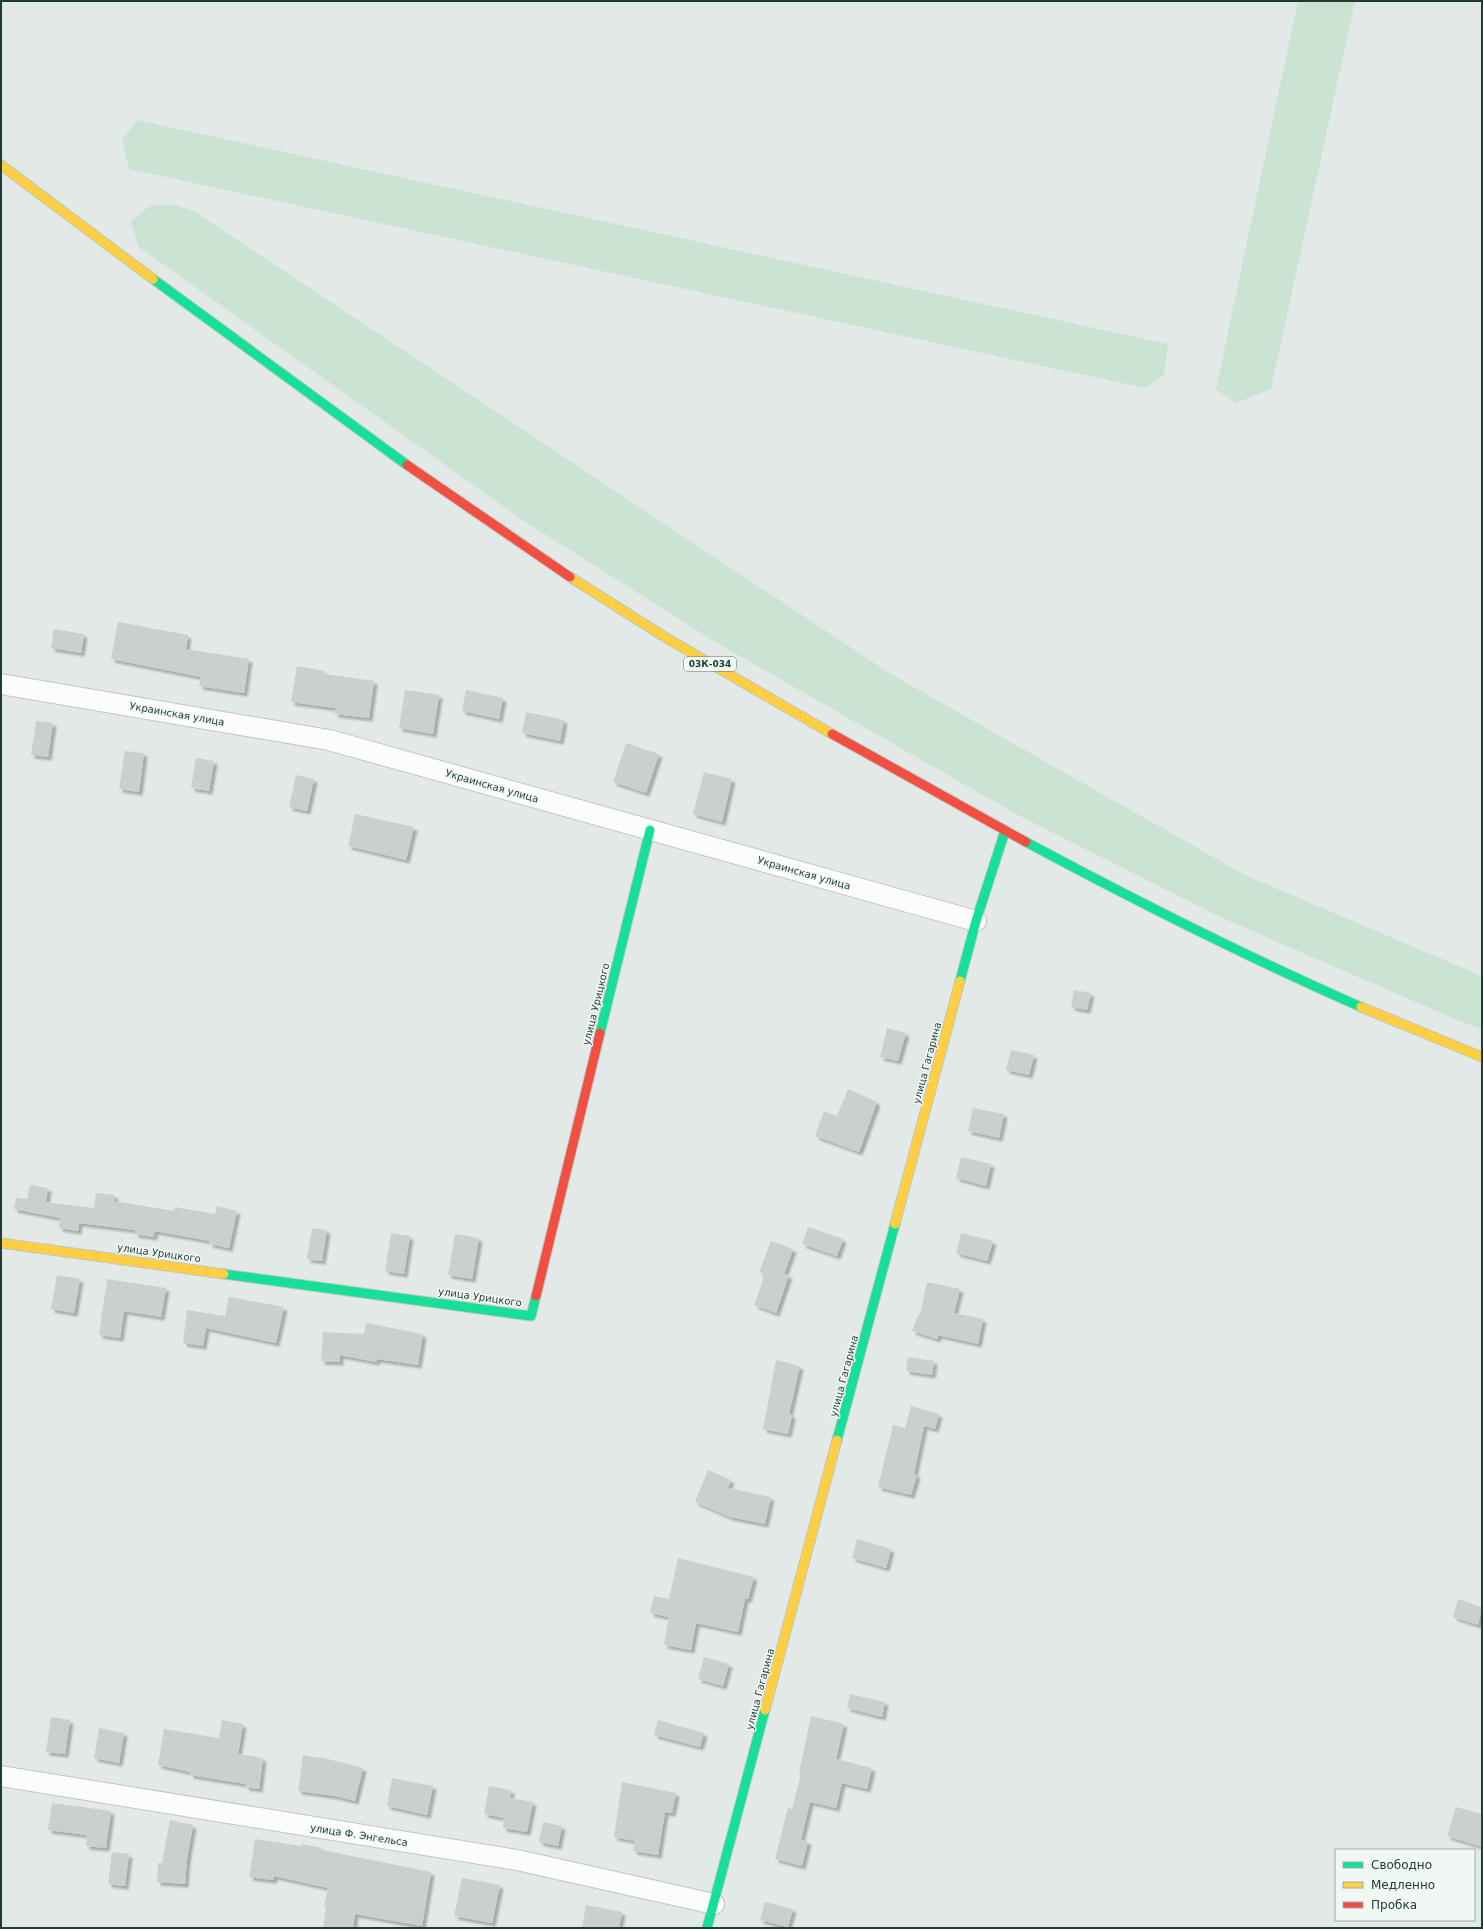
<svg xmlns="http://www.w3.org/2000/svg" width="1483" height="1929" font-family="'DejaVu Sans',sans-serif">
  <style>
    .green { fill: #cbe3d2 }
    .building { fill: #cbd0ce; filter: url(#shadow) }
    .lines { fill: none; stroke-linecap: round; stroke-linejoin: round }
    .street-casing { stroke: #c0c6c3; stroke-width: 22 }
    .fast-casing { stroke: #bec7c3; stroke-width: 11 }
    .slow-casing { stroke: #bec7c3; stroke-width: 11 }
    .jam-casing { stroke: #bec7c3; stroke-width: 11 }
    .street { stroke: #fbfcfb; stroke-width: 20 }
    .fast { stroke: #16e098; stroke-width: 9 }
    .slow { stroke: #ffcf43; stroke-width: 9 }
    .jam { stroke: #f24e42; stroke-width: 9 }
    .labels { text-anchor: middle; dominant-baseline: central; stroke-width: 3; stroke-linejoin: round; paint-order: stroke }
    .shield { fill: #f1f8f4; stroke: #5f756e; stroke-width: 1 }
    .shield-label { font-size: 9px; font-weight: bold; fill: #203d34 }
    .street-label { font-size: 10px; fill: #203d34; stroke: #f1f8f4 }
  </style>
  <defs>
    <filter id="shadow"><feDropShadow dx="3.5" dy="3.5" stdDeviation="1" flood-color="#0004"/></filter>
  </defs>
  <rect width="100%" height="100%" fill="#e3e9e6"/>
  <g class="green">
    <path d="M 1298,1 L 1355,1 L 1271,389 L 1236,403 L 1216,389 Z"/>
    <path d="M 137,120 L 1168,344 L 1164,375 L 1145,388 L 129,169 L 122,140 Z"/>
    <path d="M 151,205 L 175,205 L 194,211 L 889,673 L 1245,875 L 1482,976 L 1482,1029 L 1457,1020 L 1218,916 L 1014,813 L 717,643 L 521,519 L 139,247 L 131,221 Z"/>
  </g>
  <g class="building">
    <path d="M 118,622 L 188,635 L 186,649 L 249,659 L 244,693 L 199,686 L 201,677 L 111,659 Z"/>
    <path d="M 54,629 L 84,634 L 81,653 L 51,648 Z"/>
    <path d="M 297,666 L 324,671 L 324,674 L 374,681 L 369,718 L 335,714 L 335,708 L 291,702 Z"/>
    <path d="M 405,690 L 439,695 L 433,734 L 399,728 Z"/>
    <path d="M 466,690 L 503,698 L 499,719 L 462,711 Z"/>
    <path d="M 526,712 L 564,720 L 560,741 L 522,733 Z"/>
    <path d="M 36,721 L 53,723 L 48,757 L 31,755 Z"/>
    <path d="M 626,743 L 659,754 L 646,793 L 613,782 Z"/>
    <path d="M 125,751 L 144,753 L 139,792 L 119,789 Z"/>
    <path d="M 196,758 L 214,761 L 209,791 L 191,788 Z"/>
    <path d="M 704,772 L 732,779 L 722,822 L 693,814 Z"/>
    <path d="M 296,775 L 314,779 L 307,811 L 289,807 Z"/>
    <path d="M 355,814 L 414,827 L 406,860 L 348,846 Z"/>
    <path d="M 1074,990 L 1091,993 L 1087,1010 L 1071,1007 Z"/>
    <path d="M 887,1028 L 906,1033 L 898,1061 L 880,1057 Z"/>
    <path d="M 1011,1050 L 1034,1055 L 1029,1075 L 1006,1070 Z"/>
    <path d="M 848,1089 L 877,1102 L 859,1152 L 815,1136 L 824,1111 L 837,1116 Z"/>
    <path d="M 973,1108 L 1004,1114 L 999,1138 L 968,1131 Z"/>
    <path d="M 961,1157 L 991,1164 L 986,1186 L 956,1178 Z"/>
    <path d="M 30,1185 L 48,1188 L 46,1202 L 94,1208 L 96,1193 L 115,1195 L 114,1201 L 174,1211 L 175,1207 L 215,1214 L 217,1206 L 237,1211 L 229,1248 L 209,1244 L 210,1241 L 155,1231 L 153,1237 L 135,1234 L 135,1230 L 79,1223 L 78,1231 L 59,1228 L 60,1218 L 14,1209 L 16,1198 L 27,1199 Z"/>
    <path d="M 808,1227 L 843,1239 L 837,1256 L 802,1244 Z"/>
    <path d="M 312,1228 L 327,1230 L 322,1261 L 307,1259 Z"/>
    <path d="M 391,1233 L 410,1236 L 404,1274 L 385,1271 Z"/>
    <path d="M 961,1233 L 993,1241 L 987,1261 L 956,1253 Z"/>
    <path d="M 455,1234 L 479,1238 L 472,1279 L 448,1275 Z"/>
    <path d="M 771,1241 L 793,1249 L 784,1274 L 789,1275 L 776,1313 L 754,1305 L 765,1274 L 759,1272 Z"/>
    <path d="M 57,1275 L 80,1279 L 74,1313 L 51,1309 Z"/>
    <path d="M 107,1279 L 166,1288 L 161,1317 L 124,1311 L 120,1338 L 99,1335 Z"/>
    <path d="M 927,1282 L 960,1289 L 954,1313 L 983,1319 L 978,1344 L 938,1335 L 937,1339 L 912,1331 L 918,1315 L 920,1315 Z"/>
    <path d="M 229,1297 L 284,1307 L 276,1343 L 206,1328 L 203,1346 L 183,1343 L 187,1310 L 225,1316 Z"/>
    <path d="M 366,1323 L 423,1334 L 418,1365 L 377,1359 L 376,1362 L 340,1355 L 340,1362 L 321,1361 L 323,1332 L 364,1334 Z"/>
    <path d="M 908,1357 L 934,1361 L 932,1375 L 906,1371 Z"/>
    <path d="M 776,1360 L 800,1366 L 789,1414 L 792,1415 L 788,1434 L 763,1429 Z"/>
    <path d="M 911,1406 L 939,1414 L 935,1429 L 924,1426 L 914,1474 L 917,1475 L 911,1495 L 878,1487 L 893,1425 L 905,1428 Z"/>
    <path d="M 708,1470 L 731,1480 L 728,1488 L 771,1497 L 765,1524 L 730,1517 L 695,1502 Z"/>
    <path d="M 857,1539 L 891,1549 L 886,1568 L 852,1558 Z"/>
    <path d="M 678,1558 L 754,1577 L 748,1599 L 745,1599 L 738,1632 L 696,1623 L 691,1650 L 664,1645 L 669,1617 L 650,1613 L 654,1596 L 669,1599 Z"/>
    <path d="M 1458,1599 L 1482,1607 L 1478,1625 L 1453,1617 Z"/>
    <path d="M 704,1657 L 729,1664 L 723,1686 L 698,1679 Z"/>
    <path d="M 850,1694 L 885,1702 L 882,1717 L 847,1708 Z"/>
    <path d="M 811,1716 L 844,1724 L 836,1759 L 872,1768 L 867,1789 L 842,1783 L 836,1808 L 810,1802 L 801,1840 L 808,1841 L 802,1866 L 775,1859 L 788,1808 L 792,1809 L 801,1774 L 799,1773 Z"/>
    <path d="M 51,1717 L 70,1720 L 65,1754 L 46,1752 Z"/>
    <path d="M 222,1720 L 243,1724 L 238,1754 L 263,1758 L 259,1789 L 245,1787 L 246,1784 L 190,1775 L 190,1772 L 158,1765 L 164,1729 L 219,1738 Z"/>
    <path d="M 658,1720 L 704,1733 L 700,1747 L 654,1735 Z"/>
    <path d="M 99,1728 L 124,1733 L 119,1763 L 94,1758 Z"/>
    <path d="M 303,1755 L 328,1759 L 363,1768 L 355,1801 L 335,1796 L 298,1791 Z"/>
    <path d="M 392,1778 L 433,1786 L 427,1815 L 387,1806 Z"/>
    <path d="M 622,1782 L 676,1793 L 672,1813 L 665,1812 L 658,1855 L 633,1851 L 635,1841 L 614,1837 Z"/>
    <path d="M 489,1786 L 511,1790 L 510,1798 L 533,1802 L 527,1832 L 503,1828 L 504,1818 L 484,1814 Z"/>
    <path d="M 52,1803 L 111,1811 L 106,1848 L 86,1846 L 87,1835 L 48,1830 Z"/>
    <path d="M 1456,1807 L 1482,1814 L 1482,1847 L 1447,1836 Z"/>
    <path d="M 170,1820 L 193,1825 L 187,1859 L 185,1884 L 157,1882 L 158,1863 L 162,1863 Z"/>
    <path d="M 543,1822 L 562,1826 L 558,1846 L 539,1842 Z"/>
    <path d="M 255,1839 L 301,1846 L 302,1844 L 322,1848 L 322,1850 L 431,1872 L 422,1926 L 355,1914 L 353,1928 L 323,1928 L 326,1907 L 324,1906 L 328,1888 L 274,1876 L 273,1880 L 249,1877 Z"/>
    <path d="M 112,1852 L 129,1854 L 125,1886 L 108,1884 Z"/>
    <path d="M 462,1878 L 500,1885 L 492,1923 L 454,1916 Z"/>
    <path d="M 765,1902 L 793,1909 L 788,1927 L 760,1920 Z"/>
    <path d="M 586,1905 L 622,1912 L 619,1928 L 582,1928 Z"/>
  </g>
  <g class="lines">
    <defs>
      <g id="street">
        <path d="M 1,684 L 329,740 L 976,921"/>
        <path d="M 1,1776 L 517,1860 L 714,1904"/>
      </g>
      <g id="fast">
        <path d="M 153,279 L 407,465"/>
        <path d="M 1026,842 C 1136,901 1247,957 1361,1007"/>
        <path d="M 960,981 L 976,921 L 1005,831"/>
        <path d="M 600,1033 L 650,830"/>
        <path d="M 224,1274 L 531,1316 L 536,1296"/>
        <path d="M 837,1440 L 895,1224"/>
        <path d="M 707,1928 L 765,1710"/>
      </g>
      <g id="slow">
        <path d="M 1,165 L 153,279"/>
        <path d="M 570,577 L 668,639 L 832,734"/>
        <path d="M 1361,1007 L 1482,1057"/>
        <path d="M 895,1224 L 960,981"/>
        <path d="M 1,1243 L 224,1274"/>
        <path d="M 765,1710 L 837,1440"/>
      </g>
      <g id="jam">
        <path d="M 407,465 L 570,577"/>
        <path d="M 832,734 L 1026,842"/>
        <path d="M 536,1296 L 600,1033"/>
      </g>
    </defs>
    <use href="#street" class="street-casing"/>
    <use href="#fast" class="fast-casing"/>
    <use href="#slow" class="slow-casing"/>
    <use href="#jam" class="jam-casing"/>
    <use href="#street" class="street"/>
    <use href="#fast" class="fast"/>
    <use href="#slow" class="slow"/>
    <use href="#jam" class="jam"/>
  </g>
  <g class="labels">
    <rect class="shield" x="684" y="657" width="52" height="14" rx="3"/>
    <g class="shield-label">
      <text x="710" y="664">03К-034</text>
    </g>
    <g class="street-label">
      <text transform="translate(177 714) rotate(10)">Украинская улица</text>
      <text transform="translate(492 786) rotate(16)">Украинская улица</text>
      <text transform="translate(804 873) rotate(16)">Украинская улица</text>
      <text transform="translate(596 1004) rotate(-76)">улица Урицкого</text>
      <text transform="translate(927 1063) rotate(-75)">улица Гагарина</text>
      <text transform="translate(159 1253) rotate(8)">улица Урицкого</text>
      <text transform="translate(480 1297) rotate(8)">улица Урицкого</text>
      <text transform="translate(844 1376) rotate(-75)">улица Гагарина</text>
      <text transform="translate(760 1689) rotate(-75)">улица Гагарина</text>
      <text transform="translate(359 1835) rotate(9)">улица Ф. Энгельса</text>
    </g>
  </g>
  <rect width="1483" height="1929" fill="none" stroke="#203d34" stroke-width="4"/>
  <rect x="1335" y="1849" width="140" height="72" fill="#f1f8f4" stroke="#9dada7"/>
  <rect x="1343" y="1862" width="20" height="6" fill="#16e098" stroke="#9dada7"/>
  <text x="1371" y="1869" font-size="12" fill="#203d34">Свободно</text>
  <rect x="1343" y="1882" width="20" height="6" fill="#ffcf43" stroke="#9dada7"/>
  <text x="1371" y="1889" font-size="12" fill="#203d34">Медленно</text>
  <rect x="1343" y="1902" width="20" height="6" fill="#f24e42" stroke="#9dada7"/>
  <text x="1371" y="1909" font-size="12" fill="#203d34">Пробка</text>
</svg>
